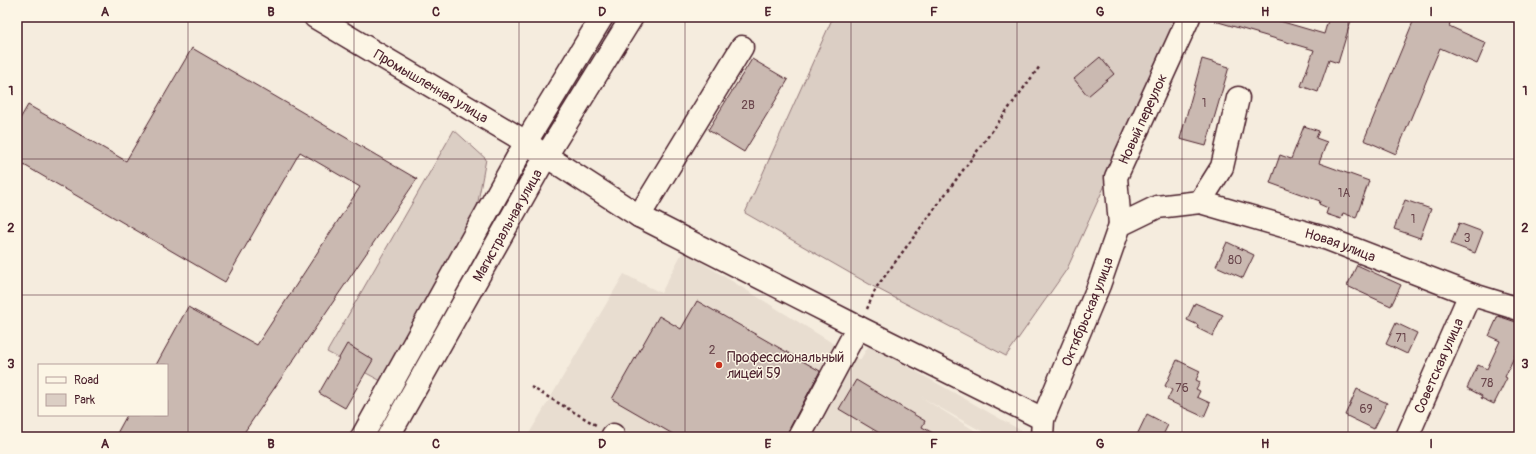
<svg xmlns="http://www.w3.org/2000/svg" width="1536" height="454" font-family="Pangolin,sans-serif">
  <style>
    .built { fill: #e8ddd0 }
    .green { fill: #dbcec4; stroke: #927678 }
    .building { fill: #cab9b1; stroke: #4a1f2b }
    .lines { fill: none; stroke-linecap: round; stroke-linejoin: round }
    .minor-casing { stroke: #4a1f2b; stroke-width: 25 }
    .major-casing { stroke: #4a1f2b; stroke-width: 25 }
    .path { stroke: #4a1f2b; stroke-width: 2.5; stroke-dasharray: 3 3; stroke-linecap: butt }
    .minor { stroke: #fcf5e5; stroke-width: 22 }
    .major { stroke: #fcf5e5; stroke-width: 22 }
    .grid { fill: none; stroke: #4a1f2b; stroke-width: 1; stroke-opacity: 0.55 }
    .poi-dot { fill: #c8321e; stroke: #fcf5e5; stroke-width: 1.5 }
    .labels { text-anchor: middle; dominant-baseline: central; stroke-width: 3; stroke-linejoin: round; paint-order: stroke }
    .number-label { font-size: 12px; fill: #6a464c }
    .street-label { font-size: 14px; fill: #4a1f2b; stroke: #fcf5e5 }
    .poi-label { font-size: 14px; fill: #4a1f2b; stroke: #fcf5e5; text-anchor: start }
    .neatline { fill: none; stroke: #4a1f2b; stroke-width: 1.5 }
    .grid-label { font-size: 13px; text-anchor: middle; font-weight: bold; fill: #4a1f2b }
  </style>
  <rect width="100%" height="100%" fill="#f5ecde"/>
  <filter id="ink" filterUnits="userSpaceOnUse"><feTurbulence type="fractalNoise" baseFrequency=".025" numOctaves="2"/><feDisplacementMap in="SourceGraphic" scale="8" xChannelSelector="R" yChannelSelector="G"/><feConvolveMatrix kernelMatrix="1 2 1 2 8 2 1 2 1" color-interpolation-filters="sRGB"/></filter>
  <g filter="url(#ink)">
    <path class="built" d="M 683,251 L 860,360 L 869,345 L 1022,431 L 1019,437 L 992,437 L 921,397 L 985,437 L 527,437 L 624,274 L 661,293 Z"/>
    <g class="green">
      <path d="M 833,17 L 1181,17 L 1067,269 L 1006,356 L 876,288 L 745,213 Z"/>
      <path d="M 454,130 L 486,159 L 476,212 L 381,381 L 327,352 Z"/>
    </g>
    <g class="building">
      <path d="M 1216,17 L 1266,17 L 1324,34 L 1329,17 L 1352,17 L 1338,63 L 1329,60 L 1318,92 L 1301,86 L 1314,50 L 1215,21 Z"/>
      <path d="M 1415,17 L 1452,17 L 1449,26 L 1486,43 L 1477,64 L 1440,48 L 1396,154 L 1364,140 Z"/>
      <path d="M 192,48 L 417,179 L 241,437 L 115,437 L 127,415 L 167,415 L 167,365 L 156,365 L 188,307 L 257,345 L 360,187 L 300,152 L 225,282 L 17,161 L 17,124 L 28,105 L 126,161 Z"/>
      <path d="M 1100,57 L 1114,74 L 1088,96 L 1074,79 Z"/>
      <path d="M 752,59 L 788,80 L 744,152 L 708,130 Z"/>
      <path d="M 1202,59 L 1229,67 L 1206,146 L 1180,139 Z"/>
      <path d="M 1304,126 L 1319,131 L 1316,138 L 1327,142 L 1319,163 L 1369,181 L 1356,218 L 1343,213 L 1341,219 L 1326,214 L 1328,208 L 1319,204 L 1320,201 L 1270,183 L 1280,155 L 1291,159 Z"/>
      <path d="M 1405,200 L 1431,209 L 1420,238 L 1394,229 Z"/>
      <path d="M 1459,223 L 1483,232 L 1475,253 L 1451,244 Z"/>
      <path d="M 1227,242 L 1254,255 L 1243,278 L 1216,266 Z"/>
      <path d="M 1357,265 L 1401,285 L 1391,306 L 1347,286 Z"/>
      <path d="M 697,301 L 820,371 L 785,437 L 678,437 L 612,399 L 659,316 L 681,329 Z"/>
      <path d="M 1195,303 L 1223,315 L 1213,336 L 1197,328 L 1198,325 L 1187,320 Z"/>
      <path d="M 1498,316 L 1519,323 L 1519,346 L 1505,377 L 1507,378 L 1494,404 L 1481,398 L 1482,396 L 1467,388 L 1478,365 L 1487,369 L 1500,341 L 1489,336 Z"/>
      <path d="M 1396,323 L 1417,333 L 1407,354 L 1386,344 Z"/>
      <path d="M 347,344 L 373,360 L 345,408 L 319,393 Z"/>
      <path d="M 1177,360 L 1200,371 L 1196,380 L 1200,382 L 1196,389 L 1200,391 L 1197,397 L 1210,403 L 1204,417 L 1167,400 L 1172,390 L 1165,386 Z"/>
      <path d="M 856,380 L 925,421 L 922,427 L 940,437 L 886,437 L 839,409 Z"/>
      <path d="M 1357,389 L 1387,403 L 1374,429 L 1345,415 Z"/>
      <path d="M 1147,414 L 1168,425 L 1162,437 L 1136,437 Z"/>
    </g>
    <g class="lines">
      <defs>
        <g id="minor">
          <path d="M 546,156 L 639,216 L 858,327 L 1043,419"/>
          <path d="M 1200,202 L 1222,167 L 1238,98"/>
          <path d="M 639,216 L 742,47"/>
          <path id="s1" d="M 1120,225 L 1116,177 L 1189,17"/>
          <path d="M 612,437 L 613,435"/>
          <path d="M 799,437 L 858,327"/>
          <path id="s2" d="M 1042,437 L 1043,419 L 1099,285 L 1120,225 L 1157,207 L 1200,202 L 1328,239 L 1470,294 L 1519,309"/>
          <path id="s3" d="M 1407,437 L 1470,294"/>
        </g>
        <g id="major">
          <path id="s4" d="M 315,17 L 526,142 L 537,150"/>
          <path d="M 362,437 L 526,142 L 602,17"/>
          <path id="s5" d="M 388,437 L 546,156 L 632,17"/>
        </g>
      </defs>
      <use href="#minor" class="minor-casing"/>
      <use href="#major" class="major-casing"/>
      <g class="path">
        <path d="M 867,309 L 876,288 L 1040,66"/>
        <path d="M 531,387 L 596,425"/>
      </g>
      <use href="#minor" class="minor"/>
      <use href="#major" class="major"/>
    </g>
  </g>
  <path class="grid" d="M 188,17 L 188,437M 354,17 L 354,437M 519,17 L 519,437M 685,17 L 685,437M 851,17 L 851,437M 1017,17 L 1017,437M 1182,17 L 1182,437M 1348,17 L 1348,437M 17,159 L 1519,159M 17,295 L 1519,295"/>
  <circle class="poi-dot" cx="719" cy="365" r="4"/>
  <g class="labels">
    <g class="number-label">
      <text x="1204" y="103">1</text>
      <text x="748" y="105">2В</text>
      <text x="1344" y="193">1А</text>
      <text x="1413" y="219">1</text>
      <text x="1467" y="238">3</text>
      <text x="1235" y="260">80</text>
      <text x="1401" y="338">71</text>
      <text x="712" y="350">2</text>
      <text x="1487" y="383">78</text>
      <text x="1182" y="388">76</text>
      <text x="1366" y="409">69</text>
    </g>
    <g class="street-label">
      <text stroke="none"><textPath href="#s4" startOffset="135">Промышленная улица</textPath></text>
      <text stroke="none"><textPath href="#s1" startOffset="112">Новый переулок</textPath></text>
      <text stroke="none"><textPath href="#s5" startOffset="243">Магистральная улица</textPath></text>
      <text stroke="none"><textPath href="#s2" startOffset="458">Новая улица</textPath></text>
      <text stroke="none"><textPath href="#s2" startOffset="134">Октябрьская улица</textPath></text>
      <text stroke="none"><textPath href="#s3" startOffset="78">Советская улица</textPath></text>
    </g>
    <g class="poi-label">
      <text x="727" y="357">Профессиональный<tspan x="727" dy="16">лицей 59</tspan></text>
    </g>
  </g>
  <rect width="1536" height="454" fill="none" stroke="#fcf5e5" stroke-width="44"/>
  <rect x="38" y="364" width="130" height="52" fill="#fcf5e5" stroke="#b59f9b"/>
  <rect x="46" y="377" width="20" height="6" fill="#fcf5e5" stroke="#b59f9b"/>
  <text x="74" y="384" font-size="12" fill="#4a1f2b">Road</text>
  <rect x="46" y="394" width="20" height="12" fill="#dbcec4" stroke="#b59f9b"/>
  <text x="74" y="404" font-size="12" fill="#4a1f2b">Park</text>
  <rect x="22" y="22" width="1492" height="410" class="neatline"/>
  <g class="grid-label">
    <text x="105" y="16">A</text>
    <text x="271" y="16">B</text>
    <text x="436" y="16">C</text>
    <text x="602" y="16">D</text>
    <text x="768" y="16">E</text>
    <text x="934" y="16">F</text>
    <text x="1100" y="16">G</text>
    <text x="1265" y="16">H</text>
    <text x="1431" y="16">I</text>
    <text x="11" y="95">1</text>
    <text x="1525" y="95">1</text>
    <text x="11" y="232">2</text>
    <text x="1525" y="232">2</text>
    <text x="11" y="368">3</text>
    <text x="1525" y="368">3</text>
    <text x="105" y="448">A</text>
    <text x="271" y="448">B</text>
    <text x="436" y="448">C</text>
    <text x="602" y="448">D</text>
    <text x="768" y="448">E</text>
    <text x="934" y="448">F</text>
    <text x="1100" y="448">G</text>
    <text x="1265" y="448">H</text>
    <text x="1431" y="448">I</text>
  </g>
</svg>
